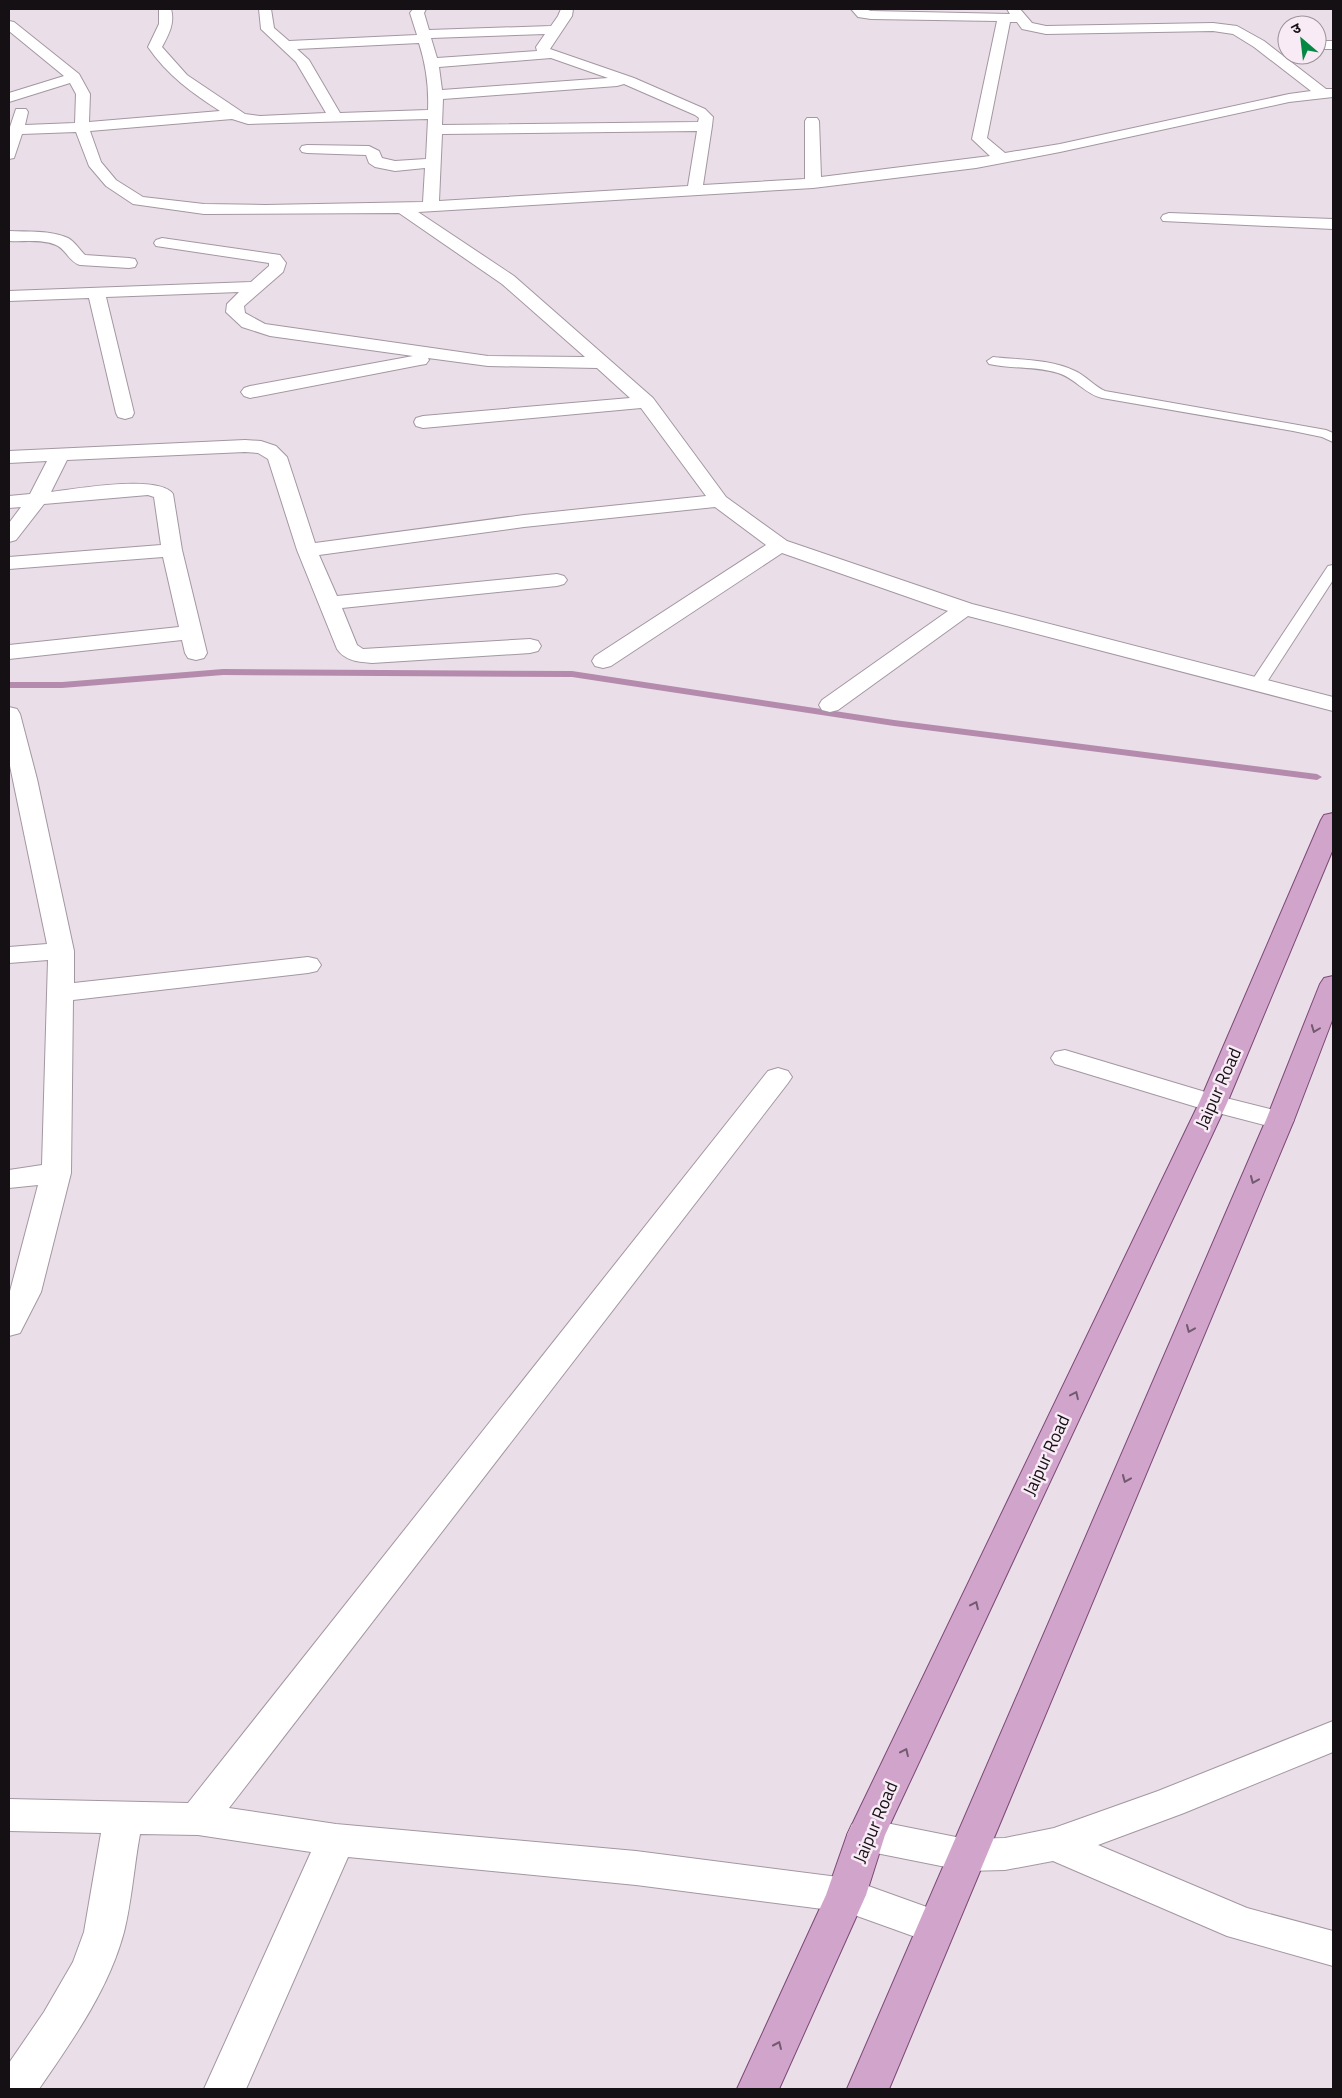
<svg xmlns="http://www.w3.org/2000/svg" width="1342" height="2098" font-family="'Titillium Web','Noto Sans Devanagari',sans-serif">
  <style>
    .lines { fill: none; stroke-linecap: round; stroke-linejoin: round }
    .stream { fill: #b48bad; fill-rule: evenodd }
    .service-casing { stroke: #a397a1; stroke-width: 2 }
    .minor-casing { stroke: #a397a1; stroke-width: 2 }
    .primary-casing { stroke: #7b4975; stroke-width: 2 }
    .service { fill: #fff; fill-rule: evenodd }
    .minor { fill: #fff; fill-rule: evenodd }
    .primary { fill: #d1a4cb; fill-rule: evenodd }
    .oneway { stroke: #725a70 }
    .labels { text-anchor: middle; dominant-baseline: central; stroke-width: 5; stroke-linejoin: round; paint-order: stroke }
    .near-street-label { font-size: 18px; fill: #141014; stroke: #f8ebf5 }
  </style>
  <rect width="100%" height="100%" fill="#eadee8"/>
  <g class="lines">
    <path class="stream" d="M 223,669 L 572,671 L 894,720 L 1317,774 L 1322,777 L 1317,780 L 894,726 L 572,677 L 223,675 L 62,688 L 9,688 L 9,682 L 62,682 Z"/>
    <defs>
      <g id="service">
        <path d="M 993,357 C 1020,360 1051,359 1075,371 C 1086,376 1094,386 1105,391 L 1326,430 L 1333,433 L 1333,442 L 1322,437 L 1293,431 L 1102,398 C 1085,394 1075,378 1058,373 C 1036,366 1011,369 989,364 L 987,361 Z"/>
        <path d="M 1333,565 L 1333,580 L 1265,685 L 1262,688 L 1252,688 L 1249,685 L 1328,566 Z"/>
      </g>
      <g id="minor">
        <path d="M 159,9 L 171,9 C 175,23 169,34 162,47 L 187,75 L 245,114 L 260,116 L 326,113 L 296,62 L 261,29 L 259,9 L 271,9 L 274,28 L 289,41 L 417,35 L 410,13 L 413,9 L 426,9 L 424,13 L 429,30 L 551,26 L 558,16 L 561,9 L 573,9 L 572,16 L 550,49 L 634,78 L 705,109 L 713,117 L 712,126 L 703,185 L 805,179 L 805,121 L 807,118 L 817,118 L 819,121 L 821,177 L 990,156 L 972,139 L 997,21 L 871,19 L 858,17 L 851,9 L 865,9 L 871,11 L 1010,14 L 1007,9 L 1020,9 L 1032,23 L 1046,26 L 1213,23 L 1237,26 L 1264,41 L 1326,89 L 1333,89 L 1333,97 L 1289,102 L 1060,152 L 976,168 L 813,188 L 418,212 L 514,276 L 653,398 L 726,497 L 787,541 L 972,604 L 1333,697 L 1333,711 L 968,616 L 838,710 L 830,712 L 822,710 L 819,705 L 822,700 L 948,611 L 782,553 L 611,666 L 603,668 L 595,666 L 592,661 L 595,656 L 766,545 L 715,507 L 524,527 L 319,555 L 337,596 L 557,574 L 564,576 L 567,580 L 564,584 L 557,586 L 342,608 L 357,645 L 363,649 L 530,639 L 538,641 L 541,646 L 538,651 L 530,653 L 372,663 C 359,662 345,661 337,649 L 297,550 L 268,459 L 258,453 L 245,452 L 67,460 L 51,492 C 75,489 159,474 173,494 L 182,550 L 207,653 L 204,658 L 196,660 L 188,658 L 185,653 L 182,640 L 9,659 L 9,645 L 179,627 L 163,557 L 9,569 L 9,557 L 161,545 L 154,497 L 148,495 L 44,504 L 16,540 L 9,542 L 9,523 L 21,507 L 9,508 L 9,496 L 30,494 L 47,461 L 9,463 L 9,451 L 245,440 L 261,441 L 276,446 L 287,457 L 315,543 L 524,515 L 706,496 L 641,408 L 423,428 L 416,426 L 414,422 L 416,418 L 423,416 L 630,398 L 597,368 L 488,366 L 428,358 L 429,360 L 426,364 L 420,365 L 250,398 L 244,396 L 241,392 L 244,388 L 250,386 L 413,356 L 270,336 L 242,327 L 226,312 L 227,304 L 239,292 L 106,297 L 134,413 L 132,417 L 125,419 L 118,417 L 116,413 L 89,298 L 9,301 L 9,291 L 251,282 L 269,266 L 269,263 L 156,246 L 154,243 L 156,240 L 162,238 L 280,255 L 286,263 L 283,272 L 244,306 L 245,313 L 265,324 L 488,356 L 585,357 L 502,284 L 399,213 L 204,214 L 133,204 L 106,186 L 89,166 L 76,132 L 22,134 L 14,158 L 9,159 L 9,130 L 16,109 L 26,109 L 28,112 L 25,125 L 75,123 L 76,94 L 70,83 L 9,102 L 9,93 L 64,76 L 9,31 L 9,21 L 14,22 L 79,74 L 90,94 L 89,122 L 220,111 C 192,93 167,75 148,47 L 159,24 ZM 1010,22 L 1017,22 L 1022,29 L 1046,34 L 1213,31 L 1233,34 L 1254,47 L 1311,91 L 1289,94 L 1060,144 L 1005,153 L 987,138 ZM 545,34 L 536,47 L 537,51 L 437,58 L 431,38 ZM 419,43 C 426,65 429,87 428,110 L 340,113 L 309,60 L 297,49 ZM 551,58 L 608,78 L 442,90 L 439,67 ZM 624,84 L 695,115 L 699,118 L 698,122 L 442,125 L 443,99 L 617,86 ZM 232,119 L 248,124 L 428,119 L 426,159 L 395,161 L 382,158 L 379,151 L 369,146 L 307,145 L 302,146 L 300,149 L 302,152 L 307,153 L 366,155 L 369,163 L 375,167 L 395,171 L 425,168 L 423,202 L 265,205 L 204,204 L 143,197 L 116,180 L 101,162 L 90,131 ZM 697,131 L 688,186 L 439,201 L 442,134 Z"/>
        <rect x="1317" y="41" width="16" height="8"/>
        <path d="M 1169,213 L 1333,219 L 1333,229 L 1163,221 L 1161,218 L 1163,215 Z"/>
        <path d="M 9,231 C 28,232 51,230 68,238 C 74,241 80,250 85,255 L 129,258 L 135,259 L 137,263 L 135,267 L 129,268 L 80,265 C 69,262 66,249 56,245 C 42,239 24,242 9,241 Z"/>
        <path d="M 9,707 L 17,709 L 20,714 L 37,779 L 74,951 L 74,983 L 308,957 L 317,959 L 321,965 L 317,971 L 308,973 L 73,1000 L 71,1173 L 41,1292 L 20,1333 L 9,1336 L 9,1295 L 38,1185 L 9,1188 L 9,1170 L 42,1165 L 48,960 L 9,963 L 9,947 L 47,944 L 9,761 Z"/>
        <path d="M 1065,1050 L 1222,1097 L 1290,1114 L 1294,1120 L 1290,1126 L 1280,1129 L 1203,1109 L 1055,1064 L 1051,1058 L 1055,1052 Z"/>
        <path d="M 778,1068 L 788,1071 L 792,1077 L 788,1083 L 229,1808 L 336,1824 L 636,1851 L 846,1878 L 949,1915 L 955,1927 L 949,1939 L 935,1944 L 846,1912 L 636,1885 L 348,1857 L 246,2089 L 204,2089 L 311,1852 L 198,1835 L 140,1834 C 134,1866 132,1900 124,1932 C 109,1989 72,2041 39,2089 L 9,2089 L 9,2063 L 44,2012 L 73,1962 L 84,1932 L 101,1833 L 9,1831 L 9,1799 L 188,1803 L 768,1071 Z"/>
        <path d="M 1333,1721 L 1333,1752 L 1184,1813 L 1098,1845 L 1247,1908 L 1333,1931 L 1333,1966 L 1227,1936 L 1053,1861 L 1005,1870 L 966,1871 L 866,1851 L 852,1846 L 847,1835 L 852,1824 L 866,1819 L 966,1839 L 1005,1838 L 1054,1828 L 1158,1791 Z"/>
      </g>
      <g id="primary">
        <path d="M 1333,813 L 1333,849 L 1227,1103 L 885,1835 L 866,1895 L 779,2089 L 737,2089 L 826,1895 L 847,1835 L 1199,1103 L 1321,820 L 1324,815 Z"/>
        <path d="M 1333,976 L 1333,1018 L 1294,1120 L 889,2089 L 847,2089 L 1266,1120 L 1320,984 L 1324,978 Z"/>
      </g>
    </defs>
    <use href="#service" class="service-casing"/>
    <use href="#minor" class="minor-casing"/>
    <use href="#primary" class="primary-casing"/>
    <use href="#service" class="service"/>
    <use href="#minor" class="minor"/>
    <use href="#primary" class="primary"/>
  </g>
  <defs><path id="oneway-chevron" d="M-2-3.5L2.5 0L-2 3.5" fill="none" stroke-width="1.6" stroke-linecap="round" stroke-linejoin="round" transform="scale(1.25)"/></defs>
  <g class="oneway">
    <use href="#oneway-chevron" transform="translate(1315 1029) rotate(111)"/>
    <use href="#oneway-chevron" transform="translate(1254 1180) rotate(113)"/>
    <use href="#oneway-chevron" transform="translate(1190 1329) rotate(113)"/>
    <use href="#oneway-chevron" transform="translate(1075 1395) rotate(-65)"/>
    <use href="#oneway-chevron" transform="translate(1126 1479) rotate(113)"/>
    <use href="#oneway-chevron" transform="translate(975 1605) rotate(-65)"/>
    <use href="#oneway-chevron" transform="translate(905 1752) rotate(-65)"/>
    <use href="#oneway-chevron" transform="translate(778 2045) rotate(-66)"/>
  </g>
  <g class="labels">
    <g class="near-street-label">
      <text transform="translate(1218 1088) rotate(-66)">Jaipur Road</text>
      <text transform="translate(1046 1455) rotate(-65)">Jaipur Road</text>
      <text transform="translate(875 1822) rotate(-67)">Jaipur Road</text>
    </g>
  </g>
  <rect width="1342" height="2098" fill="none" stroke="#141014" stroke-width="20"/>
  <g transform="translate(1302 40) rotate(332)"><circle r="24" fill="#f8ebf5" stroke="#9d939b"/>
  <path d="M0-4L9 19L0 12L-9 19Z" fill="#048844"/>
  <text y="-8" font-size="14" font-weight="bold" text-anchor="middle" fill="#141014">उ</text>
  </g>
</svg>
